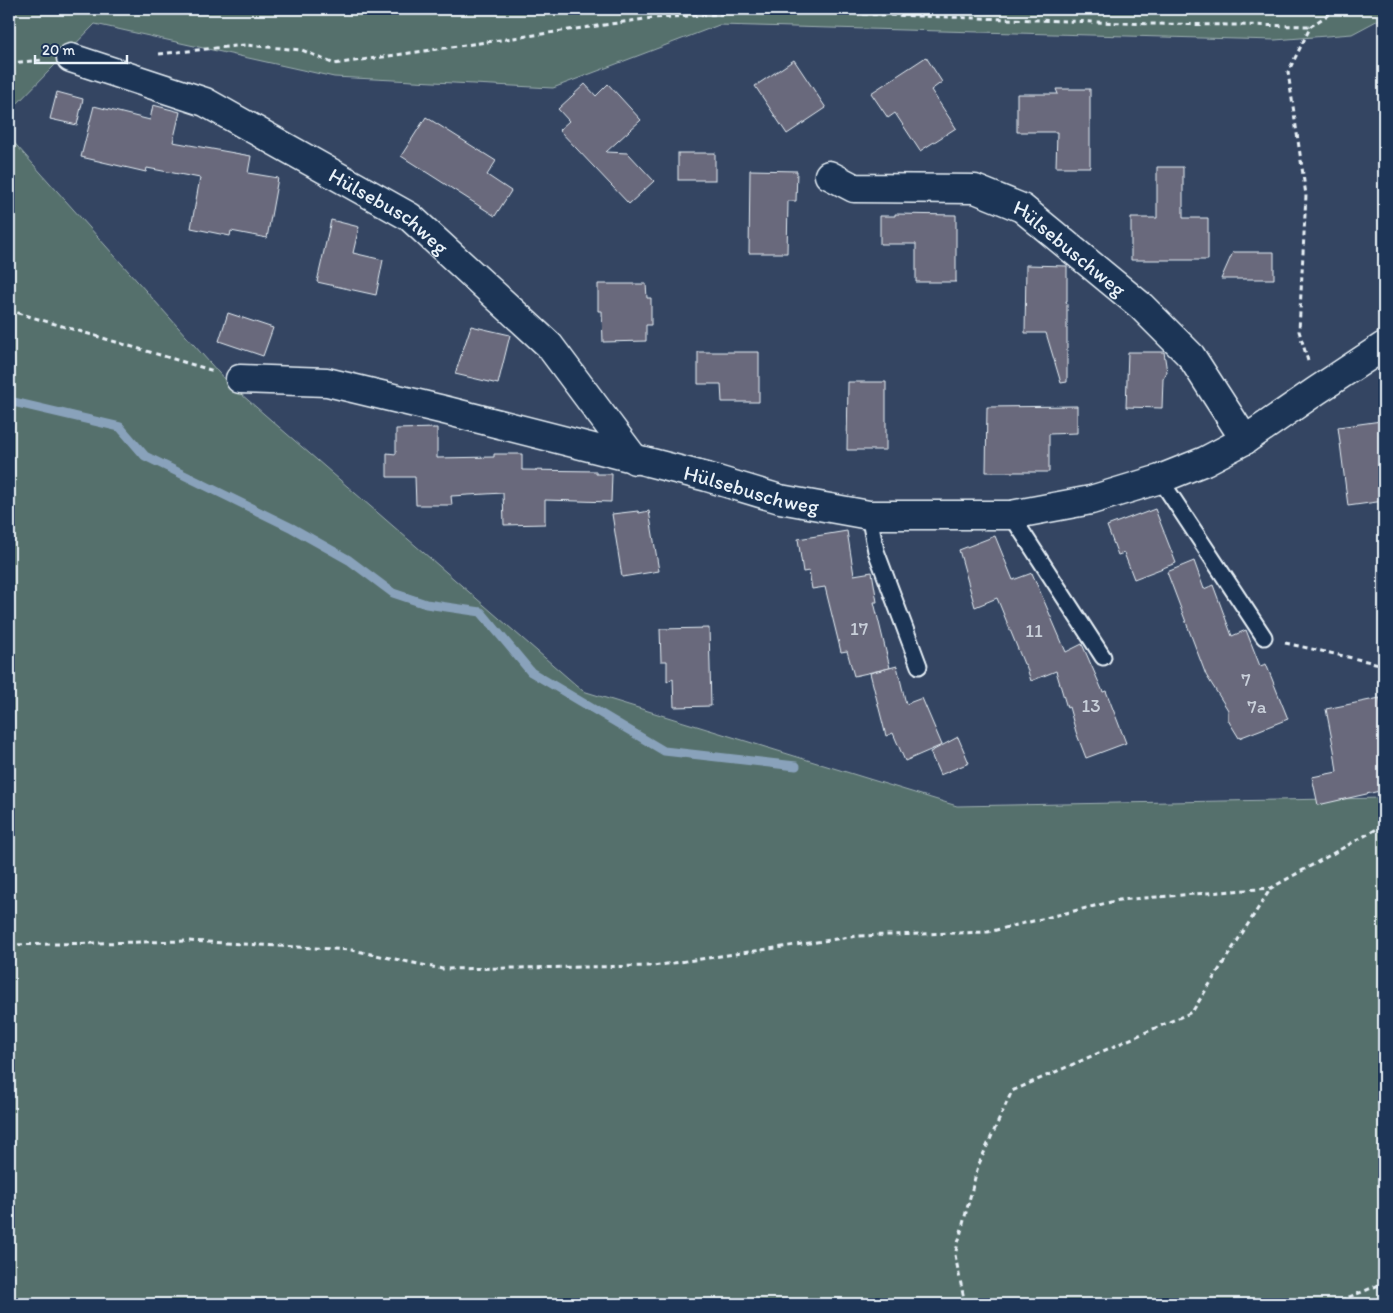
<svg xmlns="http://www.w3.org/2000/svg" width="1393" height="1313" font-family="Itim,sans-serif">
  <style>
    .green { fill: #556f6c; stroke: #9eb0b2 }
    .lines { fill: none; stroke-linecap: round; stroke-linejoin: round }
    .stream { stroke: #89a2bb; stroke-width: 9 }
    .building { fill: #69697b; stroke: #e8f1f8 }
    .service-casing { stroke: #e8f1f8; stroke-width: 19 }
    .minor-casing { stroke: #e8f1f8; stroke-width: 31 }
    .path { stroke: #e8f1f8; stroke-width: 3; stroke-dasharray: 5 4; stroke-linecap: butt }
    .service { stroke: #1d3557; stroke-width: 15 }
    .minor { stroke: #1d3557; stroke-width: 28 }
    .labels { text-anchor: middle; dominant-baseline: central; stroke-width: 4.5; stroke-linejoin: round; paint-order: stroke }
    .number-label { font-size: 19px; fill: #c8cfd9 }
    .street-label { font-size: 21px; fill: #e8f1f8; stroke: #1d3557 }
  </style>
  <rect width="100%" height="100%" fill="#344562"/>
  <filter id="ink" filterUnits="userSpaceOnUse"><feTurbulence type="fractalNoise" baseFrequency=".02" numOctaves="2"/><feDisplacementMap in="SourceGraphic" scale="10" xChannelSelector="R" yChannelSelector="G"/><feConvolveMatrix kernelMatrix="1 2 1 2 8 2 1 2 1" color-interpolation-filters="sRGB"/></filter>
  <g filter="url(#ink)">
    <g class="green">
      <path d="M 9,9 L 1384,9 L 1384,17 L 1352,34 L 1275,40 L 719,25 L 553,88 L 334,77 L 95,24 L 9,112 Z"/>
      <path d="M 9,137 L 226,381 L 583,691 L 957,806 L 1384,798 L 1384,1304 L 9,1304 Z"/>
    </g>
    <g class="lines">
      <path class="stream" d="M 9,401 L 120,427 L 145,456 L 292,528 L 349,560 L 393,593 L 426,604 L 481,612 L 531,672 L 664,751 L 796,766"/>
    </g>
    <g class="building">
      <path d="M 926,57 L 942,82 L 931,90 L 956,128 L 920,151 L 895,113 L 888,118 L 871,93 Z"/>
      <path d="M 794,60 L 826,108 L 787,134 L 755,86 Z"/>
      <path d="M 585,84 L 596,96 L 608,84 L 641,120 L 606,152 L 628,153 L 654,181 L 629,204 L 559,130 L 569,121 L 558,109 Z"/>
      <path d="M 1056,89 L 1090,89 L 1090,167 L 1056,167 L 1057,132 L 1017,132 L 1017,94 L 1058,94 Z"/>
      <path d="M 57,92 L 83,99 L 77,125 L 50,119 Z"/>
      <path d="M 153,105 L 180,112 L 173,142 L 251,156 L 248,173 L 278,178 L 267,238 L 231,231 L 230,236 L 191,228 L 200,178 L 147,168 L 146,172 L 81,157 L 94,106 L 150,120 Z"/>
      <path d="M 426,117 L 496,161 L 487,175 L 511,191 L 495,216 L 401,156 Z"/>
      <rect x="678" y="153" width="37" height="27"/>
      <path d="M 1157,167 L 1183,167 L 1183,218 L 1208,218 L 1208,260 L 1131,260 L 1131,218 L 1157,218 Z"/>
      <path d="M 750,170 L 797,171 L 796,201 L 788,201 L 787,253 L 749,253 Z"/>
      <path d="M 895,214 L 956,215 L 956,282 L 916,282 L 916,244 L 880,244 L 880,216 L 895,216 Z"/>
      <path d="M 331,220 L 359,227 L 353,253 L 383,260 L 376,295 L 317,282 Z"/>
      <path d="M 1233,252 L 1274,252 L 1274,279 L 1221,279 Z"/>
      <path d="M 1026,265 L 1067,266 L 1067,301 L 1066,301 L 1067,305 L 1067,382 L 1061,383 L 1046,333 L 1025,333 Z"/>
      <path d="M 598,284 L 646,284 L 647,298 L 651,298 L 651,325 L 646,325 L 646,341 L 603,342 L 602,311 L 598,311 Z"/>
      <path d="M 228,313 L 273,328 L 263,356 L 219,341 Z"/>
      <path d="M 471,326 L 510,335 L 498,384 L 455,374 Z"/>
      <path d="M 698,352 L 759,352 L 759,402 L 722,402 L 721,384 L 698,384 Z"/>
      <path d="M 1128,352 L 1164,352 L 1167,372 L 1163,379 L 1162,408 L 1126,407 Z"/>
      <path d="M 848,382 L 886,382 L 886,450 L 847,450 Z"/>
      <path d="M 1077,406 L 1077,433 L 1049,434 L 1049,472 L 986,472 L 987,407 Z"/>
      <path d="M 1381,421 L 1381,428 L 1384,428 L 1384,501 L 1348,506 L 1338,427 Z"/>
      <path d="M 437,428 L 437,458 L 494,457 L 494,454 L 522,454 L 522,470 L 596,471 L 596,474 L 612,474 L 611,502 L 545,500 L 545,524 L 504,525 L 503,493 L 451,496 L 452,505 L 416,505 L 415,477 L 387,477 L 387,453 L 396,454 L 396,429 Z"/>
      <path d="M 1155,509 L 1176,563 L 1134,579 L 1124,553 L 1118,555 L 1107,526 L 1139,514 L 1139,515 Z"/>
      <path d="M 638,511 L 639,513 L 649,511 L 659,571 L 622,577 L 612,514 Z"/>
      <path d="M 847,531 L 854,575 L 872,572 L 877,602 L 874,602 L 890,668 L 854,676 L 847,651 L 841,652 L 825,587 L 812,589 L 809,571 L 803,572 L 798,539 Z"/>
      <path d="M 995,536 L 1013,580 L 1032,573 L 1066,652 L 1082,644 L 1103,692 L 1106,691 L 1126,743 L 1086,758 L 1076,732 L 1069,707 L 1067,708 L 1056,671 L 1031,681 L 1026,665 L 1024,664 L 997,598 L 975,607 L 959,550 Z"/>
      <path d="M 1194,561 L 1204,589 L 1213,585 L 1232,636 L 1246,630 L 1260,666 L 1266,664 L 1288,719 L 1239,738 L 1228,720 L 1228,710 L 1206,675 L 1167,572 Z"/>
      <path d="M 709,628 L 711,706 L 674,707 L 673,678 L 667,682 L 667,661 L 661,661 L 660,629 Z"/>
      <path d="M 897,666 L 906,704 L 922,698 L 942,745 L 905,761 L 893,733 L 886,736 L 870,673 Z"/>
      <path d="M 1380,698 L 1384,721 L 1384,790 L 1318,805 L 1312,777 L 1337,772 L 1334,750 L 1326,709 Z"/>
      <path d="M 958,737 L 969,763 L 940,775 L 930,752 Z"/>
    </g>
    <g class="lines">
      <defs>
        <g id="service">
          <path d="M 1160,479 L 1264,637"/>
          <path d="M 869,515 L 876,551 L 919,666"/>
          <path d="M 1011,515 L 1103,657"/>
        </g>
        <g id="minor">
          <path id="s1" d="M 71,58 L 205,102 L 410,217 L 549,345 L 635,460"/>
          <path id="s2" d="M 829,175 L 854,188 L 975,189 L 1022,208 L 1141,306 L 1191,356 L 1245,440"/>
          <path id="s3" d="M 240,379 L 327,382 L 444,410 L 707,477 L 780,499 L 869,515 L 1011,515 L 1091,500 L 1160,479 L 1205,461 L 1245,440 L 1316,391 L 1384,346"/>
        </g>
      </defs>
      <use href="#service" class="service-casing"/>
      <use href="#minor" class="minor-casing"/>
      <g class="path">
        <path d="M 159,54 L 245,45 L 302,50 L 334,64 L 652,18 L 772,11 L 1154,24 L 1311,26"/>
        <path d="M 9,63 L 43,60"/>
        <path d="M 9,309 L 18,313 L 214,371"/>
        <path d="M 1308,361 L 1299,331 L 1306,195 L 1288,72 L 1311,26 L 1337,9"/>
        <path d="M 1285,643 L 1384,665"/>
        <path d="M 9,945 L 187,941 L 352,950 L 442,969 L 653,966 L 857,936 L 988,932 L 1119,900 L 1271,888 L 1384,825"/>
        <path d="M 965,1304 L 955,1255 L 978,1166 L 1012,1091 L 1192,1012 L 1271,888"/>
        <path d="M 1332,1304 L 1384,1283"/>
      </g>
      <use href="#service" class="service"/>
      <use href="#minor" class="minor"/>
    </g>
  </g>
  <g class="labels">
    <g class="number-label">
      <text x="859" y="628">17</text>
      <text x="1034" y="630">11</text>
      <text x="1246" y="679">7</text>
      <text x="1091" y="705">13</text>
      <text x="1257" y="706">7a</text>
    </g>
    <g class="street-label">
      <text stroke="none"><textPath href="#s1" startOffset="355">Hülsebuschweg</textPath></text>
      <text stroke="none"><textPath href="#s2" startOffset="262">Hülsebuschweg</textPath></text>
      <text stroke="none"><textPath href="#s3" startOffset="525">Hülsebuschweg</textPath></text>
    </g>
  </g>
  <rect width="1393" height="1313" fill="none" stroke="#1d3557" stroke-width="30"/>
  <rect x="15" y="15" width="1363" height="1283" fill="none" stroke="#e8f1f8" stroke-width="2" filter="url(#ink)"/>
  <path d="M35 55v8h92v-8" fill="none" stroke="#e8f1f8" stroke-width="2.5"/>
  <text x="42" y="55" font-size="15" fill="#e8f1f8" stroke="#1d3557" stroke-width="4" paint-order="stroke">20 m</text>
</svg>
